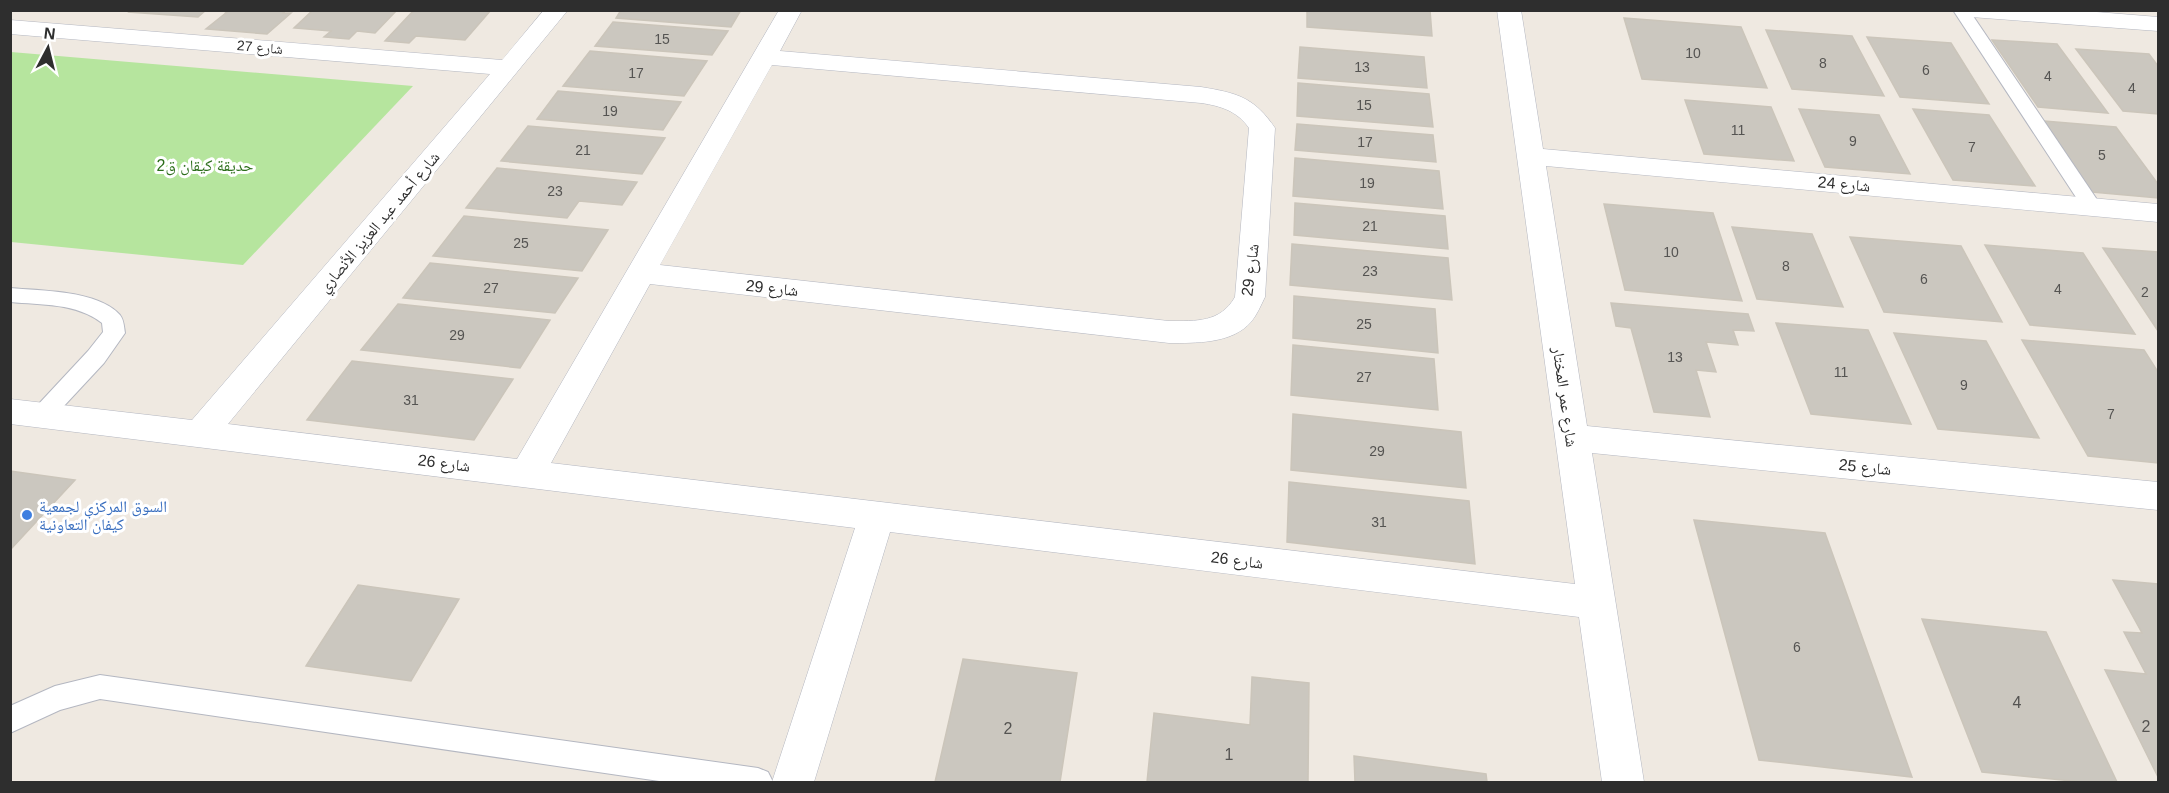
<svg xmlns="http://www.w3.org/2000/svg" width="2169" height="793" font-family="Arial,'Noto Naskh Arabic',sans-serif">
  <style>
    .green { fill: #b6e59e }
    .building { fill: #cbc7bf; stroke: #cbc5ba; stroke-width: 1.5 }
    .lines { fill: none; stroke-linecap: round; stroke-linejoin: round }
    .lane-casing { stroke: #b4b7c1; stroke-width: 2 }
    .street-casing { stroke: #b4b7c1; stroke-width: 1 }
    .lane { fill: #fff; fill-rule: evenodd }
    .street { fill: #fff; fill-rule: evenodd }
    .shop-dot { fill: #3f7fe0; stroke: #fff; stroke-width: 2 }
    .labels { text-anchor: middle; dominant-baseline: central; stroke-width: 6; stroke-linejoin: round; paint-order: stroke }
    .number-label { font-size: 14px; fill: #555452 }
    .far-street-label { font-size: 14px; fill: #2e2e2e; stroke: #fff }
    .park-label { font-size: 16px; fill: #2c6e1b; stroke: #fff }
    .street-label { font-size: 16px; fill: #2e2e2e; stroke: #fff }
    .shop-label { font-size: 16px; fill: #366cbe; stroke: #fff; text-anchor: start }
    .near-number-label { font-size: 16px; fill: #555452 }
  </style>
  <rect width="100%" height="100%" fill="#efe9e1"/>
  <path class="green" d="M 10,52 L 11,52 L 413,86 L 243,265 L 11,242 Z"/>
  <g class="building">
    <path d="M 131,10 L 206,10 L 198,17 L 129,12 Z"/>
    <path d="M 286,10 L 283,13 L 291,13 L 267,34 L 206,29 L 227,12 L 218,10 Z"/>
    <path d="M 313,10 L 397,10 L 375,33 L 357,31 L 349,39 L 324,37 L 331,31 L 294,28 Z"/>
    <path d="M 414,10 L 491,10 L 465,40 L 416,36 L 409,43 L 385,41 Z"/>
    <path d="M 621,10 L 741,10 L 731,27 L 616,18 Z"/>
    <path d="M 1307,10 L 1430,10 L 1432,36 L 1307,27 Z"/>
    <path d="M 1624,18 L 1741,27 L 1767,88 L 1642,79 Z"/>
    <path d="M 613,22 L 728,31 L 712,55 L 595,46 Z"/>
    <path d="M 1766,30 L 1852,36 L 1884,96 L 1792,89 Z"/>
    <path d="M 1867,37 L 1951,43 L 1989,104 L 1900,97 Z"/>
    <path d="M 1992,40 L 2057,44 L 2108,113 L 2038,107 Z"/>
    <path d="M 1300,47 L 1424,57 L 1427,88 L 1298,78 Z"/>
    <path d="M 2076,49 L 2149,54 L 2158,66 L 2158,114 L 2123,111 Z"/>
    <path d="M 590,51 L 707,61 L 684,96 L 563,86 Z"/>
    <path d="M 1298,83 L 1429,94 L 1433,127 L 1297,116 Z"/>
    <path d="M 558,91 L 681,102 L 663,130 L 537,119 Z"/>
    <path d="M 1685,100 L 1771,107 L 1794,161 L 1704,154 Z"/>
    <path d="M 1799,109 L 1879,115 L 1910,174 L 1825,167 Z"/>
    <path d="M 1913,109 L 1989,115 L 2035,186 L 1953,180 Z"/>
    <path d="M 2044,121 L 2116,127 L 2158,184 L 2158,198 L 2092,192 Z"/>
    <path d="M 1297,124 L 1433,135 L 1436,162 L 1295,150 Z"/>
    <path d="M 528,126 L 665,138 L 642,174 L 501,161 Z"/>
    <path d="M 1295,158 L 1439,171 L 1443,209 L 1293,196 Z"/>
    <path d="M 497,168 L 637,182 L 622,205 L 579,201 L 567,218 L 466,208 Z"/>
    <path d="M 1295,203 L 1445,216 L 1448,249 L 1294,235 Z"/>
    <path d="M 1604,204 L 1713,213 L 1742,301 L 1625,290 Z"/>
    <path d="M 464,216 L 608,230 L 582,271 L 433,256 Z"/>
    <path d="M 1732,227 L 1812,234 L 1843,307 L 1757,299 Z"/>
    <path d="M 1850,237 L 1961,246 L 2002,322 L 1884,312 Z"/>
    <path d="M 1292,244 L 1448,258 L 1452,300 L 1290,285 Z"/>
    <path d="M 1985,245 L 2083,253 L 2135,334 L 2030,325 Z"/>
    <path d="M 2103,248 L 2158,252 L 2158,331 Z"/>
    <path d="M 430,263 L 578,278 L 555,313 L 403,298 Z"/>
    <path d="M 1294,296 L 1435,309 L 1438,353 L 1293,338 Z"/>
    <path d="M 1611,303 L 1748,314 L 1754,331 L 1733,330 L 1738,345 L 1706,342 L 1716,372 L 1696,370 L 1710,417 L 1654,412 L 1631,328 L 1616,326 Z"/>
    <path d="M 398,304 L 550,320 L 520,368 L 361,350 Z"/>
    <path d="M 1776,323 L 1868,330 L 1911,424 L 1811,414 Z"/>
    <path d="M 1894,333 L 1986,341 L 2039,438 L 1938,429 Z"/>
    <path d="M 2022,340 L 2144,350 L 2158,372 L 2158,463 L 2088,456 Z"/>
    <path d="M 1293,345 L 1434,359 L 1438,410 L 1291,395 Z"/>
    <path d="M 352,361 L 513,379 L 474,440 L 307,420 Z"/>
    <path d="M 1293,414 L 1461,432 L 1466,488 L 1291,470 Z"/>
    <path d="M 10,471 L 75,480 L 10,550 Z"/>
    <path d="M 1289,482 L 1469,501 L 1475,564 L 1287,542 Z"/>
    <path d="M 1694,520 L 1825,533 L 1912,777 L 1759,760 Z"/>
    <path d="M 2113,580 L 2158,584 L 2158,777 L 2105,670 L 2146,674 L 2124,632 L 2142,633 Z"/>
    <path d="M 358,585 L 459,599 L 411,681 L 306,666 Z"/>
    <path d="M 1922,619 L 2046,632 L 2117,782 L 2082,782 L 1982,772 Z"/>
    <path d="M 963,659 L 1077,673 L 1060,782 L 935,782 Z"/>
    <path d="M 1252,677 L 1309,683 L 1308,782 L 1147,782 L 1154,713 L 1250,725 Z"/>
    <path d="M 1354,756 L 1486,774 L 1487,782 L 1355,782 Z"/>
  </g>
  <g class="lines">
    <defs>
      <g id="lane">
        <path d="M 1953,10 L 1969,10 L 2102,207 L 2099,211 L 2085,211 Z"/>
        <path d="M 10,288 C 41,291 98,290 120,315 C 124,320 124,327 125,333 L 104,363 L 50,421 L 42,424 L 34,421 L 31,415 L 34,409 L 88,351 L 103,332 L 102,323 C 77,303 41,305 10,302 Z"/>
        <path d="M 100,675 L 758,768 L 768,772 L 773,782 L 666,782 L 100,699 L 60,710 L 10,733 L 10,706 L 55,686 Z"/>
      </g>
      <g id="street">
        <path d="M 544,10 L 568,10 L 228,424 L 517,459 L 779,10 L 802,10 L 780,51 L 1201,87 C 1237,93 1254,97 1275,128 L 1265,297 C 1261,305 1257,315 1251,322 C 1232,344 1195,343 1169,343 L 650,284 L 551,463 L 1575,584 L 1497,10 L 1521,10 L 1543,149 L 2158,204 L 2158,222 L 1546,166 L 1587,426 L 2158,482 L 2158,510 L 1592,453 L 1644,782 L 1602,782 L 1579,617 L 890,532 L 814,782 L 772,782 L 855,528 L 10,424 L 10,399 L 192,420 L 490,74 L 10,34 L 10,20 L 502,60 ZM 772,65 L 1201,103 C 1221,106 1237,111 1249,128 L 1235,297 C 1220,323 1196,321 1169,321 L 660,265 Z"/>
        <path d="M 1960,10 L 2072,10 L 2158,17 L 2158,31 L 1971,17 L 1963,15 Z"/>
      </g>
    </defs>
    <use href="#lane" class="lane-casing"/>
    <use href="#street" class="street-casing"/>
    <use href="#lane" class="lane"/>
    <use href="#street" class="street"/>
  </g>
  <circle class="shop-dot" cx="27" cy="515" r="6"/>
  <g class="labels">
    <g class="number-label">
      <text x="662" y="39">15</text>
      <text x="1693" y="53">10</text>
      <text x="1823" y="63">8</text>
      <text x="1362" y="67">13</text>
      <text x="1926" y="70">6</text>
      <text x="636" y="73">17</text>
      <text x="2048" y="76">4</text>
      <text x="2132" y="88">4</text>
      <text x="1364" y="105">15</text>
      <text x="610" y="111">19</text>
      <text x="1738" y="130">11</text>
      <text x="1853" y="141">9</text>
      <text x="1365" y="142">17</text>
      <text x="1972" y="147">7</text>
      <text x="583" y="150">21</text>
      <text x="2102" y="155">5</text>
      <text x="1367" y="183">19</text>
      <text x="555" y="191">23</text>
      <text x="1370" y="226">21</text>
      <text x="521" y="243">25</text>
      <text x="1671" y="252">10</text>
      <text x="1786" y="266">8</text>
      <text x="1370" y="271">23</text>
      <text x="1924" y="279">6</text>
      <text x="491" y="288">27</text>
      <text x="2058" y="289">4</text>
      <text x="2145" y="292">2</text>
      <text x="1364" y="324">25</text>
      <text x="457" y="335">29</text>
      <text x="1675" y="357">13</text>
      <text x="1841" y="372">11</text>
      <text x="1364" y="377">27</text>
      <text x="1964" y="385">9</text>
      <text x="411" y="400">31</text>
      <text x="2111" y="414">7</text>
      <text x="1377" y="451">29</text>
      <text x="1379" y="522">31</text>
      <text x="1797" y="647">6</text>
    </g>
    <g class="far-street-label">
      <text transform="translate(260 47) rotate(5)">شارع 27</text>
    </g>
    <g class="park-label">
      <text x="205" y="165">حديقة كيقان ق2</text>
    </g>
    <g class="street-label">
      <text transform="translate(1844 184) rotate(5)">شارع 24</text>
      <text transform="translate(379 222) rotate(-50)">شارع أحمد عبد العزيز الأنصاري</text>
      <text transform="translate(1250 270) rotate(-83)">شارع 29</text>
      <text transform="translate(772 288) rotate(6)">شارع 29</text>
      <text transform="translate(1565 397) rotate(82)">شارع عمر المختار</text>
      <text transform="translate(444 463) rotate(7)">شارع 26</text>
      <text transform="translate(1865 467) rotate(6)">شارع 25</text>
      <text transform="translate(1237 560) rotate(7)">شارع 26</text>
    </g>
    <g class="shop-label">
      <text x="39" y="506">السوق المركزي لجمعية<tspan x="39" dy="18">كيفان التعاونية</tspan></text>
    </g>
    <g class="near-number-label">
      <text x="2017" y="702">4</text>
      <text x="2146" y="726">2</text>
      <text x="1008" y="728">2</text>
      <text x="1229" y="754">1</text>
    </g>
  </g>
  <rect width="2169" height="793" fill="none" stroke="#2e2e2e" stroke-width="24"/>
  <g transform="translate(48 48) rotate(7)" stroke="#ffffff" stroke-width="4.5" paint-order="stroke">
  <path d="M0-4.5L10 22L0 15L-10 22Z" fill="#2e2e2e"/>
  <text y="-9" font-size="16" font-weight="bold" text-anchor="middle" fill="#2e2e2e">N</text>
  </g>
</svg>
